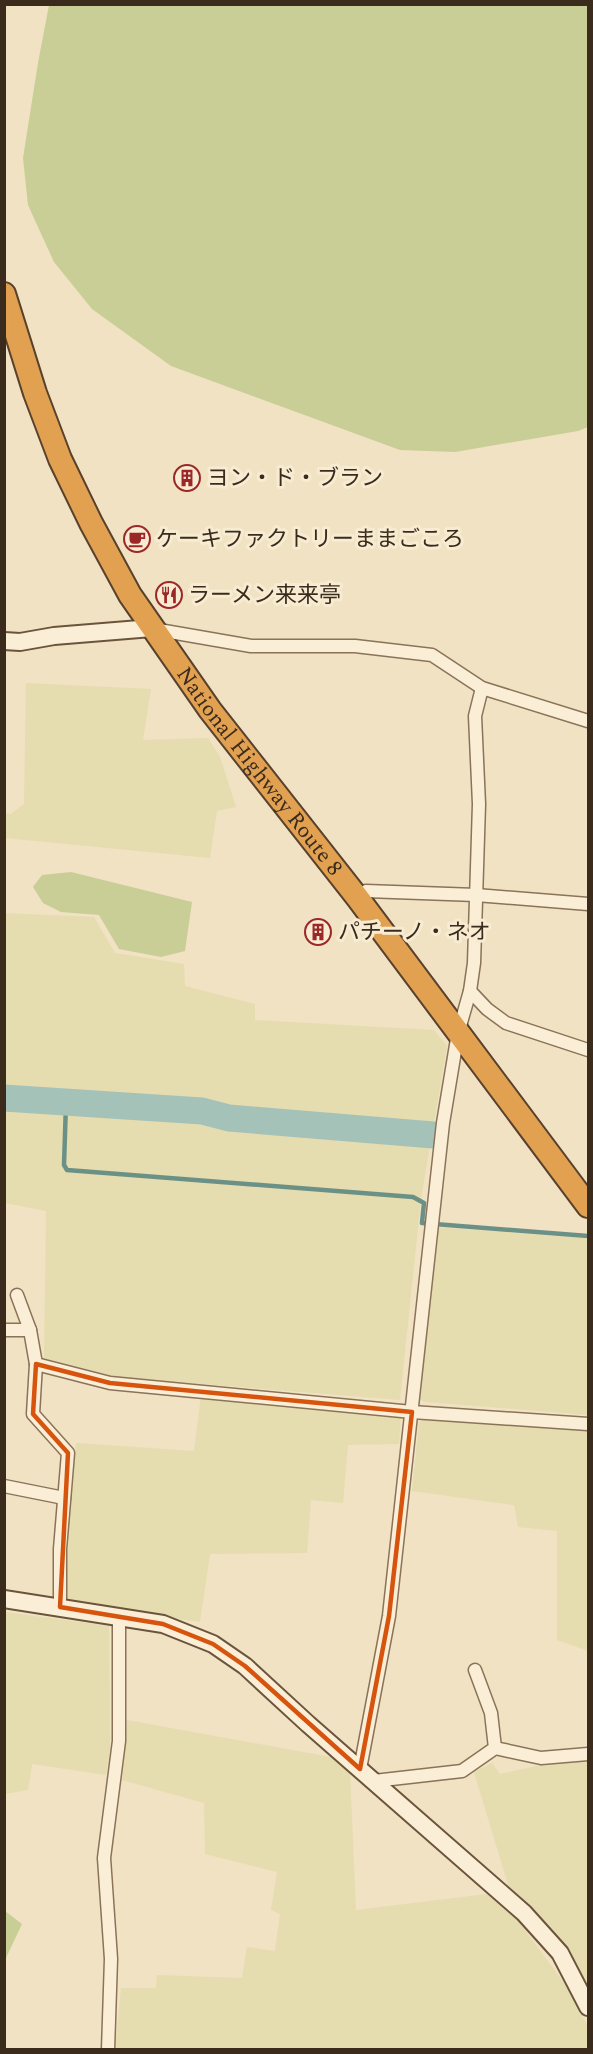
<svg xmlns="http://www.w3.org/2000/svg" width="593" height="2054" font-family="Spectral,'Noto Sans JP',serif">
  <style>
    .farmland { fill: #e5dcaf }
    .green { fill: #c8ce96 }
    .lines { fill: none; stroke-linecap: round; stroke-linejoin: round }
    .stream { stroke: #6b9187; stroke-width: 4.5 }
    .river { stroke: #a5c2b9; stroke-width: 27 }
    .street-casing { stroke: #8a7359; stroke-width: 15 }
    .secondary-casing { stroke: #6c543c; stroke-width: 20 }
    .highway-casing { stroke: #58412d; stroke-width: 26 }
    .street { stroke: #faefd6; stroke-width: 12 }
    .secondary { stroke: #faefd6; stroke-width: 16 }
    .highway { stroke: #e2a150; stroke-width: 22 }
    .marked { fill: none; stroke: #d7540e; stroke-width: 4.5; stroke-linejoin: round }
    .labels { text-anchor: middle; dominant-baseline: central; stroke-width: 6; stroke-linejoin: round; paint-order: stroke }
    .poi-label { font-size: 22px; fill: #3a2b1d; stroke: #f7ecd2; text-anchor: start }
    .street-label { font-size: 22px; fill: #3a2b1d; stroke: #f7ecd2 }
  </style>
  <rect width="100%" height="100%" fill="#f0e2c2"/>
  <g class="farmland">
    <path d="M 26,683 L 151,689 L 143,740 L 208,738 L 220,757 L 236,807 L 217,811 L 210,858 L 5,838 L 5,813 L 11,814 L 24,804 Z"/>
    <path d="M 5,913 L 94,917 L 115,953 L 184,964 L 185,986 L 255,1004 L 255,1020 L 434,1030 L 447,1046 L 421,1199 L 400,1400 L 117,1377 L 44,1358 L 46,1211 L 5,1203 Z"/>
    <path d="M 434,1227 L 585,1238 L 588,1243 L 588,1415 L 425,1402 L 419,1399 Z"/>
    <path d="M 201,1396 L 401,1413 L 399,1444 L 348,1445 L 343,1503 L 311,1500 L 307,1553 L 210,1554 L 200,1622 L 68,1603 L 65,1553 L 76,1443 L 194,1451 Z"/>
    <path d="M 425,1416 L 588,1431 L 588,1651 L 557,1640 L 557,1531 L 518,1527 L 514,1505 L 412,1491 L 419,1423 Z"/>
    <path d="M 5,1612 L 109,1626 L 110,1750 L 106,1775 L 32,1764 L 28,1790 L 5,1794 Z"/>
    <path d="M 127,1720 L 336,1758 L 350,1772 L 356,1910 L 487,1894 L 518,1921 L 571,1992 L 588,2027 L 588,2050 L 115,2050 L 121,1988 L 156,1988 L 157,1975 L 242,1978 L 247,1947 L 275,1951 L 280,1914 L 271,1910 L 277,1872 L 205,1854 L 204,1803 L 122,1780 Z"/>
    <path d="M 573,1758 L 588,1759 L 588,1992 L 527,1905 L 509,1888 L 474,1772 L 492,1763 L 500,1774 Z"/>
  </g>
  <g class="green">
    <path d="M 49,5 L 588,5 L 588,427 L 578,431 L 455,452 L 400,450 L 171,366 L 92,309 L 54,262 L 28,205 L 23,158 L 38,63 Z"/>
    <path d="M 71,872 L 192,902 L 185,951 L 161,957 L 119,949 L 99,915 L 61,912 L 43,903 L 33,887 L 42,875 Z"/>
    <path d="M 5,1911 L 22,1924 L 5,1960 Z"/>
  </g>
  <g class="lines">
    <path class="stream" d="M 66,1103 L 64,1165 L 67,1170 L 413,1197 L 424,1203 L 422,1223 L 588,1236"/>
    <path class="river" d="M 4,1098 L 202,1111 L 229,1118 L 433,1135"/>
    <defs>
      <g id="street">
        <path d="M 153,629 L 251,646 L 355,646 L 432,655 L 482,688 L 588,721"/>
        <path d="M 357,897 L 366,891 L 476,895 L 588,904"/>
        <path d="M 470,991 L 487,1009 L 506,1023 L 588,1050"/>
        <path d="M 17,1295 L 30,1330"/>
        <path d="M 4,1330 L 30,1330 L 36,1364 L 110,1383 L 412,1412 L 588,1424"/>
        <path d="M 36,1364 L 33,1414 L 68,1453 L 60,1549 L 60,1607"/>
        <path d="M 4,1486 L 64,1498"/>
        <path d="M 495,1748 L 541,1758 L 588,1754"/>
        <path d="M 360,1769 L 389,1616 L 443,1123 L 458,1033 L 470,991 L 474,963 L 479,804 L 475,716 L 482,688"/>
        <path d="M 374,1781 L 462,1771 L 495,1748 L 491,1713 L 475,1670"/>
        <path d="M 108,2050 L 111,1959 L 104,1858 L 119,1741 L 119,1618"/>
      </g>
      <g id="secondary">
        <path d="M 4,641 L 20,642 L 54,636 L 152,628"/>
        <path d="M 4,1599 L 163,1624 L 213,1644 L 245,1666 L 308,1724 L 524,1913 L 560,1953 L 588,2007"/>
      </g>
      <g id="highway">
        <path id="s1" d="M 4,294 L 35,393 L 60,459 L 91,523 L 130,595 L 210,710 L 357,897 L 588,1206"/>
      </g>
    </defs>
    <use href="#street" class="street-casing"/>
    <use href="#secondary" class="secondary-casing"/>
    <use href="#highway" class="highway-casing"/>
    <use href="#street" class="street"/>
    <use href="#secondary" class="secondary"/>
    <use href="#highway" class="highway"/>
  </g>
  <path class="marked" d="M 36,1364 L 110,1383 L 412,1412 L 389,1616 L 360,1769 L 245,1666 L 213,1644 L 163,1624 L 60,1607 L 68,1453 L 33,1414 Z"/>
  <defs>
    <symbol id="building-ring" viewBox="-11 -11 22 22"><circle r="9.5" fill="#f7ecd2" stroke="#9b2728" stroke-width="1.5"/><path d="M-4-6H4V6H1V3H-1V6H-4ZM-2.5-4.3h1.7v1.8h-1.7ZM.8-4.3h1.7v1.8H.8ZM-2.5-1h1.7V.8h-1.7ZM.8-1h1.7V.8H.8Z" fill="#9b2728"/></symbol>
    <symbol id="cafe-ring" viewBox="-11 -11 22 22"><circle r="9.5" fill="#f7ecd2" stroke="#9b2728" stroke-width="1.5"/><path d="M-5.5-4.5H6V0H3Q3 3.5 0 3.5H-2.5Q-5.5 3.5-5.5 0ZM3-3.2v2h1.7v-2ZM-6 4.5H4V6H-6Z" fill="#9b2728"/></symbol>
    <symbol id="restaurant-ring" viewBox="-11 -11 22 22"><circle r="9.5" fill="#f7ecd2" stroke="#9b2728" stroke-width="1.5"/><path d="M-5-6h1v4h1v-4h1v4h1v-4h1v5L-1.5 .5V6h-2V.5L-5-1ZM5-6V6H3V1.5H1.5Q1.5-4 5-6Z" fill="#9b2728"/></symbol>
  </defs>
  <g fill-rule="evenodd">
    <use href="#building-ring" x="172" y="463" width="30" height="30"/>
    <use href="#cafe-ring" x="122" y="524" width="30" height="30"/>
    <use href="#restaurant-ring" x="154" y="580" width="30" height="30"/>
    <use href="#building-ring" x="303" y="917" width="30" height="30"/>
  </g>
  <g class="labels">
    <g class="poi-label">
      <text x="207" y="478">ヨン・ド・ブラン</text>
      <text x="156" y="539">ケーキファクトリーままごころ</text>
      <text x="188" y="595">ラーメン来来亭</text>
      <text x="338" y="932">パチーノ・ネオ</text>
    </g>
    <g class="street-label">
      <text stroke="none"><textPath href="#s1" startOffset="546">National Highway Route 8</textPath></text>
    </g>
  </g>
  <rect width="593" height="2054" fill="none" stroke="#3a2b1d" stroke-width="12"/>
</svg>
